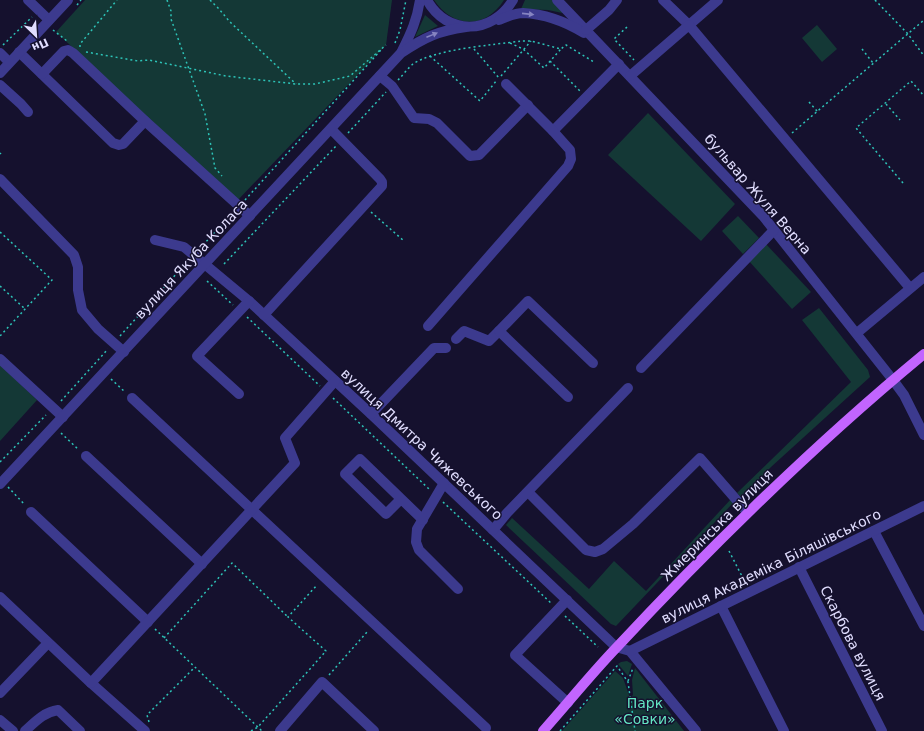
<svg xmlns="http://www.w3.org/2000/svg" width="924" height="731" font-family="'DejaVu Sans',sans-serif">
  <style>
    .green { fill: #143836 }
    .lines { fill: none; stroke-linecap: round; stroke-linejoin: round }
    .path { stroke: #2dc4b8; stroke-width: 1.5; stroke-dasharray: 2 3; stroke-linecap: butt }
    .minor { stroke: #3c3a8e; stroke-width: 10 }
    .major { stroke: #c265ff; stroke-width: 10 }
    .oneway { fill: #8684c1 }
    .labels { text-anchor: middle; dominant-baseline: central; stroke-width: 3; stroke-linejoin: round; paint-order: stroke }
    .street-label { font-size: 14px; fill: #e1deff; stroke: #15112e }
    .park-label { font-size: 14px; fill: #63e5c2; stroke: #15112e }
  </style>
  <rect width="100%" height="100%" fill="#15112e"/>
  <g class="green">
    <path d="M 85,0 L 392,0 L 386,45 L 237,201 L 56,32 Z"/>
    <path d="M 434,0 L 504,0 C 485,30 453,28 434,0 Z"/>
    <path d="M 525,0 L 552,0 L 567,14 L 548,10 L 521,9 Z"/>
    <path d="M 425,15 L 438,26 L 415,37 Z"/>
    <path d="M 817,25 L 837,49 L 822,62 L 802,38 Z"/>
    <path d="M 648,113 L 735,204 L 701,241 L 608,155 Z"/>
    <path d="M 738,216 L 759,238 L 743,254 L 722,231 Z"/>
    <path d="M 765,243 L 811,292 L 792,309 L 748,260 Z"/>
    <path d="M 819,308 L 868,370 L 870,377 L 771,467 L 741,497 L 737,493 L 851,382 L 802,320 Z"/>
    <path d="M 0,365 L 37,400 L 0,441 Z"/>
    <path d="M 731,499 L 733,503 L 616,626 L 611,624 L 506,525 L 512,518 L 589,589 L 614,561 L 646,591 Z"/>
    <path d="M 627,661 L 632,664 L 628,676 L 618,664 L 621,662 Z"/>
    <path d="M 635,668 L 684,731 L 562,731 L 615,671 L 623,678 L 630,698 L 633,695 L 632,680 Z"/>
  </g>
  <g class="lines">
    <g class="path">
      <path d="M 167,0 L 171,11 L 171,19 L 205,114 L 215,168 L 222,176"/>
      <path d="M 210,0 L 219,9 L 230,22 L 296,84"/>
      <path d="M 875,0 L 908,34 L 924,56"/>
      <path d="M 77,5 L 81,0"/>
      <path d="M 627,27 L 614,39 L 634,60"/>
      <path d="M 53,30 L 67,41"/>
      <path d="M 395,43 L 400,30 L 406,0"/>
      <path d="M 510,43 L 523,49 L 544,68 L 561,49"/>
      <path d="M 3,45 L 32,17"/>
      <path d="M 80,47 L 80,44 L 117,0"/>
      <path d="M 474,49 L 499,78"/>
      <path d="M 862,49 L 873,63"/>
      <path d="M 86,52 L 138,61 L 149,60 L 226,76 L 296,84 L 315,84 L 350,76 L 386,45"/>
      <path d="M 430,56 L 480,101 L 497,80"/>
      <path d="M 550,61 L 580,91"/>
      <path d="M 501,76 L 531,41"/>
      <path d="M 398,80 C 403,75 408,68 413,64 C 435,49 493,45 521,41 L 531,41 L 561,49 L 566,45 L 594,62"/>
      <path d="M 809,102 L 817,111"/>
      <path d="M 886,104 L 900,120"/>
      <path d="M 348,133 L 386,92"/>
      <path d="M 792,133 L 924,20"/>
      <path d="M 0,153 L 1,154"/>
      <path d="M 903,183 L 856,128 L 911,81 L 924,96"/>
      <path d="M 245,200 L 381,50"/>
      <path d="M 371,212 L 404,241"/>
      <path d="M 0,232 L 52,280 L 0,336"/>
      <path d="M 203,245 L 233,213"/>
      <path d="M 224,264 L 336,146"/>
      <path d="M 207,281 L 233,305"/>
      <path d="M 0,286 L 25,309"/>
      <path d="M 247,317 L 320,386"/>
      <path d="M 120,336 L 187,262"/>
      <path d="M 111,379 L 125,392"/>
      <path d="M 333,398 L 429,489"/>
      <path d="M 61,401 L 108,349"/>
      <path d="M 61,433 L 79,450"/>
      <path d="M 0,462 L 46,415"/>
      <path d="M 8,487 L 25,505"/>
      <path d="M 443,502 L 552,604"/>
      <path d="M 729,551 L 746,584"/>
      <path d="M 668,613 L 686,612"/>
      <path d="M 565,616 L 598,647"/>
      <path d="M 155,629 L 262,731"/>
      <path d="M 164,638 L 232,563 L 288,617"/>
      <path d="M 329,675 L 368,631"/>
      <path d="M 628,681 L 633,668"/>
      <path d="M 149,722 L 147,715 L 194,668"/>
      <path d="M 251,731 L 258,727 L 326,651 L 288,617 L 317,585"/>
      <path d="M 560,731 L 617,666 L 628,682 L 635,731"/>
    </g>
    <g class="minor">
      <path d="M 28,0 L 49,20"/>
      <path d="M 427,0 C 447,36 492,35 513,0"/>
      <path d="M 557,0 L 763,216 L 893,380 L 904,395 L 924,435"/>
      <path d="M 663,0 L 689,25 L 718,0"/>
      <path d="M 499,20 C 506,17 515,13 523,13 C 545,14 566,22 584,33"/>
      <path d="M 586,30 L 609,10 L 617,0"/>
      <path d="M 402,51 C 411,33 417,20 420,0"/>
      <path d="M 19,52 L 113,143 L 119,145 L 123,144 L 145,121"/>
      <path d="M 0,53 L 9,62"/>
      <path d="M 0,73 L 68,0"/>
      <path d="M 42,74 L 64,51 L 68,50 L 73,53 L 145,121 L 250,216"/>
      <path d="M 380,76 L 392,86 L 414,118 L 429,119 L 437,123 L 470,156 L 479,155 L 528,105"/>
      <path d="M 630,76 L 689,25 L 910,288"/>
      <path d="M 0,85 L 21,104 L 28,112"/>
      <path d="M 553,131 L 619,64"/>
      <path d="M 0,179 L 74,255 L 78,267 L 78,290 L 82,310 L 98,329 L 124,352"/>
      <path d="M 155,240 L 184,247 L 249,301 L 371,414 L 616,647 L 630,651 L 696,731"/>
      <path d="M 264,315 L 382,186 L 382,182 L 380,179 L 331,129"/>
      <path d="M 428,326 L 568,166 L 571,159 L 570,150 L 553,131 L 506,84"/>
      <path d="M 857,333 L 924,277"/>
      <path d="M 456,339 L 464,331 L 489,341 L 499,331"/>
      <path d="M 0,359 L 63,417"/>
      <path d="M 641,368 L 774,230"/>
      <path d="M 239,394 L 197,356 L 249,301"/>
      <path d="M 568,397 L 499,331 L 528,301 L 593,363"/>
      <path d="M 132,398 L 486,728"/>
      <path d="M 371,414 L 434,348 L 446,348"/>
      <path d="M 86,456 L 202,564"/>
      <path d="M 444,483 L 417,529 L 416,542 L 419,550 L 458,589"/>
      <path d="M 0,484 L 401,53 C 425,37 438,31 466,27"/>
      <path d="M 528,492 L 586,550 L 595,552 L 603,549 L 633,524 L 700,458 L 747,512"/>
      <path d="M 401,499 L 386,514 L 345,474 L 360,459 L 423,520"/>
      <path d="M 31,512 L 148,622"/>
      <path d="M 493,530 L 507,513 L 628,388"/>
      <path d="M 874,531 L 924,626"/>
      <path d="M 799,567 L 882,731"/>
      <path d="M 0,597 L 91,683 L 145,731"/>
      <path d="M 567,600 L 515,655 L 568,703"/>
      <path d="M 721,606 L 784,731"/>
      <path d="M 630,651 L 924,506"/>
      <path d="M 91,683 L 295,463 L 285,438 L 335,381"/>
      <path d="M 0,693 L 48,643"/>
      <path d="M 0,720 L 13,731"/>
      <path d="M 25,731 C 35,722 44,712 58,710 L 80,731"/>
      <path d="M 280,731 L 322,682 L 374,731"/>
    </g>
    <path class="major" d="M 543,731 C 568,703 591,674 617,647 C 714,543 815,444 924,354"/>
  </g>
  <defs><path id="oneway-solid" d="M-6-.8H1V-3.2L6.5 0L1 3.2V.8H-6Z"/></defs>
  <g class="oneway">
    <use href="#oneway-solid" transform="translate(528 14) rotate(6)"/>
    <use href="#oneway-solid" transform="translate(432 35) rotate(-22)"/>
  </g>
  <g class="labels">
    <g class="street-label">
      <text transform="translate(758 194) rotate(49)">бульвар Жуля Верна</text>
      <text transform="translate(191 259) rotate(-47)">вулиця Якуба Коласа</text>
      <text transform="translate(422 444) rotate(43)">вулиця Дмитра Чижевського</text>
      <text transform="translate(717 525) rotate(-45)">Жмеринська вулиця</text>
      <text transform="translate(771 566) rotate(-26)">вулиця Академіка Біляшівського</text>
      <text transform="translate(853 643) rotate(63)">Скарбова вулиця</text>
    </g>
    <g class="park-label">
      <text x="645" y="703">Парк<tspan x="645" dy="16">«Совки»</tspan></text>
    </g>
  </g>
  <g transform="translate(36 36) rotate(155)" stroke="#15112e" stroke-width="3" paint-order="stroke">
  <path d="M0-3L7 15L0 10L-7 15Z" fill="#e1deff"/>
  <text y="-6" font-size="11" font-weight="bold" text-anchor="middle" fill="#e1deff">Пн</text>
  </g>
</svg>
